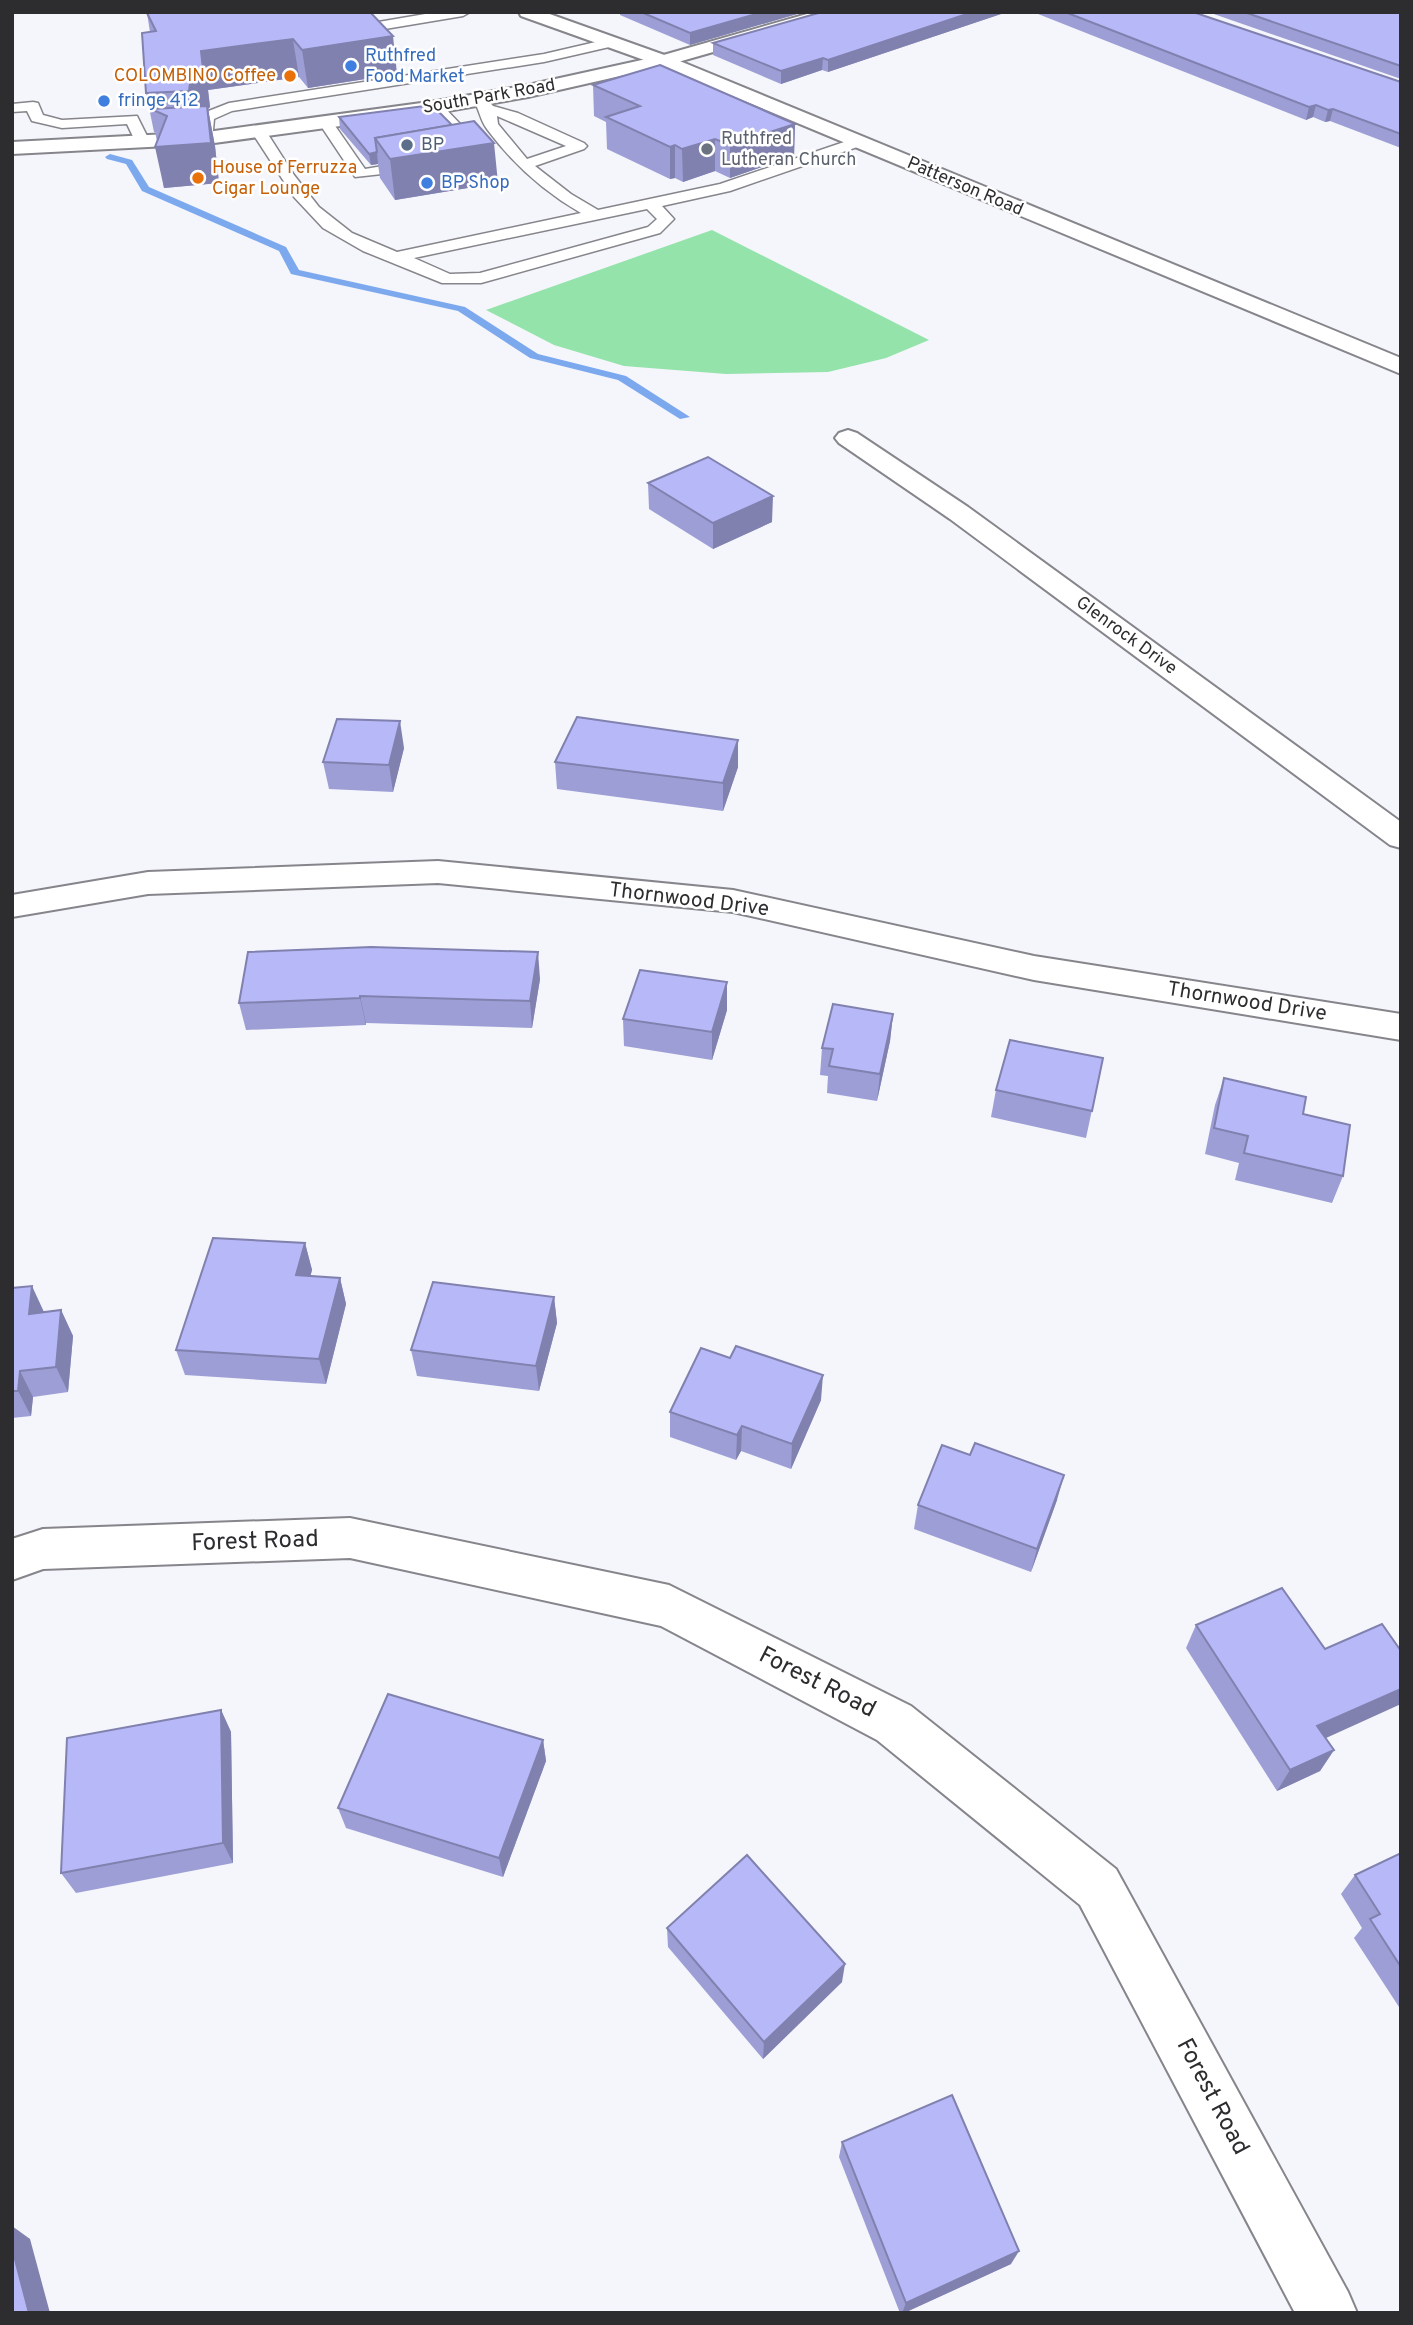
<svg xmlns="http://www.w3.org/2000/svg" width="1413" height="2325" font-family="Overpass,sans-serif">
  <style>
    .green { fill: #93e3aa }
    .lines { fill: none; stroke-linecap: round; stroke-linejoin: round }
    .stream { fill: #7ca9ee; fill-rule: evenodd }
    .service-casing { stroke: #85858b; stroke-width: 3 }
    .minor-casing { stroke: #85858b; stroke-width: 4 }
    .secondary-casing { stroke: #85858b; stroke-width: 4 }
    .service { fill: #fff; fill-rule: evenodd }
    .minor { fill: #fff; fill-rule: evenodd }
    .secondary { fill: #fff; fill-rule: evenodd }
    .wall { fill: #9d9ed5 }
    .shaded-wall { fill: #8081ae }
    .building { fill: #b7b8f8; stroke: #8081ae; stroke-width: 2 }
    .shop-dot { fill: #3f7fe0; stroke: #fff; stroke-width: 2.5 }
    .food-dot { fill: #e8710a; stroke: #fff; stroke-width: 2.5 }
    .service-dot { fill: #5c6f8a; stroke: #fff; stroke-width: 2.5 }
    .worship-dot { fill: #6b7280; stroke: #fff; stroke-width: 2.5 }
    .labels { text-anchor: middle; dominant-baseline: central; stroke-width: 5; stroke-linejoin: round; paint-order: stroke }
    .far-shop-label { font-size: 18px; fill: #366cbe; stroke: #fff; text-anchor: start }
    .far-food-label { font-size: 18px; fill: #c56008; stroke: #fff; text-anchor: end }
    .far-street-label { font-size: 18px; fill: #2d2d2f; stroke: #fff }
    .far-worship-label { font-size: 18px; fill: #5b616d; stroke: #fff; text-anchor: start }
    .far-service-label { font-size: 18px; fill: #4e5e75; stroke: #fff; text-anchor: start }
    .street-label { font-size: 21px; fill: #2d2d2f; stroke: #fff }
    .near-street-label { font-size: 24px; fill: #2d2d2f; stroke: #fff }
  </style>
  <rect width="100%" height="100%" fill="#f5f5fc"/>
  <path class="green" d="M 712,230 L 929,340 L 886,358 L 828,372 L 726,374 L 624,366 L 554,345 L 486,310 Z"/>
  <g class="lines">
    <path class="stream" d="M 110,154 L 132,160 L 149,187 L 286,247 L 299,270 L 465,307 L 538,354 L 626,376 L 690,417 L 680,419 L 618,380 L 530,358 L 458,311 L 291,274 L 279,251 L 142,191 L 126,164 L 107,159 L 105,157 Z"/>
    <defs>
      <g id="service">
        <path d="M 437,12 L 470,12 L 463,16 L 343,36 L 336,32 L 343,28 Z"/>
        <path d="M 613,38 L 620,42 L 618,45 L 544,62 L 232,111 L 214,119 L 212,141 L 202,141 L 199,138 L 201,114 L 229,103 L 544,54 Z"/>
        <path d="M 480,96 L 485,97 L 493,106 L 518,113 L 584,143 L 587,146 L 584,149 L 535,166 L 571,194 L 598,210 L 720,184 L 853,139 L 858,137 L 866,142 L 863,145 L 730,191 L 662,206 L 674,219 L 660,233 L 481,283 L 442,283 L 363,251 L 323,228 L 294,197 L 251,131 L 259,126 L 264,128 L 294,175 L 319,207 L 352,233 L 397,252 L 581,213 C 543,191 513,164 487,129 C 480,120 480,110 473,100 ZM 497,116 L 566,146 L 527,159 L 498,124 ZM 647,209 L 657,219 L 648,227 L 480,273 L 450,274 L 414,258 Z"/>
        <path d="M 33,102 L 38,103 L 43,115 L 62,120 L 137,116 L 150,142 L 147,145 L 137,145 L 127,124 L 62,128 L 32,121 L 27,111 L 12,112 L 12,104 Z"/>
        <path d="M 436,103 L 441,104 L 485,150 L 488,153 L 485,156 L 475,156 L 431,110 L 429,107 L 431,104 Z"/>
        <path d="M 326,119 L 331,120 L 365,169 L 418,160 L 426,165 L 418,170 L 355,177 L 319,123 Z"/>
      </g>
      <g id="minor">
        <path d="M 519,12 L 544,12 L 670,57 L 1401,358 L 1401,374 L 658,65 L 521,16 Z"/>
        <path d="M 848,430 L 857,433 L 968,507 L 1401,822 L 1401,848 L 1390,845 L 950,519 L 839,443 L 835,438 L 839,433 Z"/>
        <path d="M 438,861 L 733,890 L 1034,956 L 1401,1014 L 1401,1040 L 1034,980 L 733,912 L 438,883 L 148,894 L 12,917 L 12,895 L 148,872 Z"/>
        <path d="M 350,1518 L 669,1585 L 911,1706 L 1116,1869 L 1348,2292 L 1357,2313 L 1295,2313 L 1080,1905 L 877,1740 L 661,1626 L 350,1558 L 43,1569 L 12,1580 L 12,1539 L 43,1529 Z"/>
      </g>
      <path id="secondary" d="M 814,12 L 842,12 L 840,16 L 664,66 L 528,97 L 436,113 L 207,144 L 12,154 L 12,142 L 207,132 L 436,101 L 528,85 L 660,56 Z"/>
    </defs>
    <use href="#service" class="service-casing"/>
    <use href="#minor" class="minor-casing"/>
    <use href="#secondary" class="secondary-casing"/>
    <use href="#service" class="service"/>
    <use href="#minor" class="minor"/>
    <use href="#secondary" class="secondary"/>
  </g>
  <g class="wall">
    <path d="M 370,12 L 397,74 L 308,88 L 299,77 L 208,90 L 210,107 L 208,109 L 215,146 L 219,183 L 164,188 L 157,141 L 155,132 L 154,132 L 146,93 L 150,32 L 147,13 Z"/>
    <path d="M 620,12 L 804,12 L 690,45 L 620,15 Z"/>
    <path d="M 1007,12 L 828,72 L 822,70 L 781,84 L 713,55 L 713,43 Z"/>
    <path d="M 1033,12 L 1193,12 L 1401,82 L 1401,148 L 1330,121 L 1325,122 L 1313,117 L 1306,120 Z"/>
    <path d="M 1208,12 L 1401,12 L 1401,79 Z"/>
    <path d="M 593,85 L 795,124 L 794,156 L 730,178 L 715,171 L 683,182 L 675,178 L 670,179 L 607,149 L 606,122 L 594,116 Z"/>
    <path d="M 339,117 L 498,183 L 395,200 L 380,178 L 378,164 L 371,165 L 340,129 Z"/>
    <path d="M 648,483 L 772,522 L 713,549 L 649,509 Z"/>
    <path d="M 738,740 L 738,767 L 723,811 L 557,789 L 555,762 Z"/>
    <path d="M 404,748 L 393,792 L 329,789 L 323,762 Z"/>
    <path d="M 540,979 L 532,1028 L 366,1023 L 366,1025 L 246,1030 L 239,1003 Z"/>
    <path d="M 727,1010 L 712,1060 L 624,1046 L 623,1019 Z"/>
    <path d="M 893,1014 L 890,1041 L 877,1101 L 827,1093 L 828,1076 L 820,1075 L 822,1048 Z"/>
    <path d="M 1103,1058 L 1086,1138 L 991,1117 L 996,1090 Z"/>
    <path d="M 1224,1078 L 1303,1114 L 1343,1176 L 1332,1203 L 1235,1180 L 1239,1163 L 1205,1154 L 1215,1105 Z"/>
    <path d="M 305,1243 L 312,1270 L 310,1276 L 340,1278 L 346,1304 L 326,1384 L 185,1375 L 176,1350 Z"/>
    <path d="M 12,1288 L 44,1312 L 61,1310 L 73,1336 L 68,1392 L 33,1397 L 31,1416 L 12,1418 Z"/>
    <path d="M 554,1297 L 557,1323 L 539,1391 L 417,1376 L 411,1350 Z"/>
    <path d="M 821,1400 L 791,1469 L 741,1451 L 736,1460 L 670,1437 L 670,1412 Z"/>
    <path d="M 970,1455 L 1057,1500 L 1031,1572 L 914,1529 L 918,1505 Z"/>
    <path d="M 1196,1625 L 1326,1738 L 1334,1750 L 1320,1771 L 1277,1791 L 1186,1648 Z"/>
    <path d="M 221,1710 L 231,1732 L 233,1863 L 76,1893 L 61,1873 Z"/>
    <path d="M 543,1740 L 546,1761 L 503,1877 L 346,1828 L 338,1808 Z"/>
    <path d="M 1401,1853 L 1401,2010 L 1354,1938 L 1362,1928 L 1341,1894 L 1355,1875 Z"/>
    <path d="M 667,1928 L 842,1982 L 763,2059 L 668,1947 Z"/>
    <path d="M 842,2142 L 1011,2264 L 904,2313 L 900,2313 L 839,2157 Z"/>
  </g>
  <g class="shaded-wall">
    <path d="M 287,12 L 293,40 L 299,77 L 208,90 L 210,107 L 208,109 L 215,146 L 219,183 L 164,188 L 155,147 L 197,130 L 189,91 L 191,75 L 201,51 Z"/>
    <path d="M 763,12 L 804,12 L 690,45 L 690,33 Z"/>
    <path d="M 973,12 L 1007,12 L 828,72 L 828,60 Z"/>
    <path d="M 393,36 L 397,74 L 308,88 L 302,50 Z"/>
    <path d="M 823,58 L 822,70 L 781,84 L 781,71 Z"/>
    <path d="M 1316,105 L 1313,117 L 1306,120 L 1309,107 Z"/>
    <path d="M 1333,109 L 1330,121 L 1325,122 L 1328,110 Z"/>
    <path d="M 795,124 L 794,156 L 730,178 L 730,145 Z"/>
    <path d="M 715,139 L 715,171 L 683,182 L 682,149 Z"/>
    <path d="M 494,143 L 498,183 L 395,200 L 390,159 Z"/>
    <path d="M 675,145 L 675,178 L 670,179 L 670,147 Z"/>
    <path d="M 377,152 L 378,164 L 371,165 L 369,154 Z"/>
    <path d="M 773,496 L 772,522 L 713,549 L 713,523 Z"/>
    <path d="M 400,721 L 404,748 L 393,792 L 389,765 Z"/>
    <path d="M 738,740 L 738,767 L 723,811 L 723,783 Z"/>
    <path d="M 538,952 L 540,979 L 532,1028 L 530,1001 Z"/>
    <path d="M 727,982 L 727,1010 L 712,1060 L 712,1032 Z"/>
    <path d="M 360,996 L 366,1023 L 366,1025 L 360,998 Z"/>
    <path d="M 893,1014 L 890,1041 L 877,1101 L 880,1074 Z"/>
    <path d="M 305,1243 L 312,1270 L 304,1301 L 296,1275 Z"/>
    <path d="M 340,1278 L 346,1304 L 326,1384 L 319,1359 Z"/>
    <path d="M 32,1286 L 44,1312 L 29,1314 Z"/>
    <path d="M 554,1297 L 557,1323 L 539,1391 L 536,1366 Z"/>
    <path d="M 61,1310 L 73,1336 L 68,1392 L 56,1367 Z"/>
    <path d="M 20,1371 L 33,1397 L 31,1416 L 18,1391 Z"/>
    <path d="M 823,1375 L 821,1400 L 791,1469 L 792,1444 Z"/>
    <path d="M 742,1426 L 741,1451 L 736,1460 L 737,1435 Z"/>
    <path d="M 1064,1475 L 1057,1500 L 1031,1572 L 1037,1549 Z"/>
    <path d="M 1401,1689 L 1401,1704 L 1304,1748 L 1317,1726 Z"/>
    <path d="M 221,1710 L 231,1732 L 233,1863 L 223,1843 Z"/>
    <path d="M 543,1740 L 546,1761 L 503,1877 L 499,1858 Z"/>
    <path d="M 1334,1750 L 1320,1771 L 1277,1791 L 1290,1770 Z"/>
    <path d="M 845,1964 L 842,1982 L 763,2059 L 764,2042 Z"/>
    <path d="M 12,2226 L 30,2239 L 50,2313 L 29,2313 L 12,2248 Z"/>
    <path d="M 1019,2251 L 1011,2264 L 904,2313 L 902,2313 L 906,2303 Z"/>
  </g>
  <g class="building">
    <path d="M 156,12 L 370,12 L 393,36 L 302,50 L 293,39 L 201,51 L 203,69 L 191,75 L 189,91 L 146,93 L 142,33 L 156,31 L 147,13 Z"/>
    <path d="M 641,12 L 763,12 L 690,33 Z"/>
    <path d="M 822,12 L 973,12 L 828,60 L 823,58 L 781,71 L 713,43 Z"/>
    <path d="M 1065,12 L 1193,12 L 1401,82 L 1401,134 L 1333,109 L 1328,110 L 1316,105 L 1309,107 Z"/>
    <path d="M 1244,12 L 1401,12 L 1401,66 Z"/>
    <path d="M 660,65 L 795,124 L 730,145 L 715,139 L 682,149 L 675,145 L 670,147 L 606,117 L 640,106 L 593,85 Z"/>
    <path d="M 432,105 L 452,125 L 375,138 L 377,152 L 369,154 L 339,117 Z"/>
    <path d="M 207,106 L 211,143 L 155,147 L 167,116 L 151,109 Z"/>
    <path d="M 474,121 L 494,143 L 390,159 L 375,138 Z"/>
    <path d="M 708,457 L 773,496 L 713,523 L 648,483 Z"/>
    <path d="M 577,717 L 738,740 L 723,783 L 555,762 Z"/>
    <path d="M 337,719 L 400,721 L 389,765 L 323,762 Z"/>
    <path d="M 371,947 L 538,952 L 530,1001 L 360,996 L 360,998 L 239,1003 L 248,952 Z"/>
    <path d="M 640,970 L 727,982 L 712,1032 L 623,1019 Z"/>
    <path d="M 833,1004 L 893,1014 L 880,1074 L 829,1066 L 833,1049 L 822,1048 Z"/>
    <path d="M 1010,1040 L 1103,1058 L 1092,1111 L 996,1090 Z"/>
    <path d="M 1224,1078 L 1306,1097 L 1303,1114 L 1350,1125 L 1343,1176 L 1244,1153 L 1248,1136 L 1214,1128 Z"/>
    <path d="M 213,1238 L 305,1243 L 296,1275 L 340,1278 L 319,1359 L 176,1350 Z"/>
    <path d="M 433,1282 L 554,1297 L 536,1366 L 411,1350 Z"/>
    <path d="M 32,1286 L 29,1314 L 61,1310 L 56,1367 L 20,1371 L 18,1391 L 12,1391 L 12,1288 Z"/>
    <path d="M 736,1346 L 823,1375 L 792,1444 L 742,1426 L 737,1435 L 670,1412 L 701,1348 L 730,1358 Z"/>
    <path d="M 975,1443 L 1064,1475 L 1037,1549 L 918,1505 L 942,1445 L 970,1455 Z"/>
    <path d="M 1282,1588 L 1325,1649 L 1382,1624 L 1401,1651 L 1401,1689 L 1317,1726 L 1334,1750 L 1290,1770 L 1196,1625 Z"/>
    <path d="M 388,1694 L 543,1740 L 499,1858 L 338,1808 Z"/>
    <path d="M 221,1710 L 223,1843 L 61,1873 L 67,1738 Z"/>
    <path d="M 1401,1853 L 1401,1967 L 1370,1919 L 1380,1914 L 1355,1875 Z"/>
    <path d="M 747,1855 L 845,1964 L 764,2042 L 667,1928 Z"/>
    <path d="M 952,2095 L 1019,2251 L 906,2303 L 842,2142 Z"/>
    <path d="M 12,2248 L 29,2313 L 12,2313 Z"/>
  </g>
  <g class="shop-dot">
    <circle cx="351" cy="66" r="7"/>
    <circle cx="104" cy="101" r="7"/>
    <circle cx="427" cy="183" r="7"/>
  </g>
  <g class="food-dot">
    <circle cx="290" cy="76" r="7"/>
    <circle cx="198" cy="178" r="7"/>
  </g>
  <circle class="service-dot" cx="407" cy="145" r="7"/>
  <circle class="worship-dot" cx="707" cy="149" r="7"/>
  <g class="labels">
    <g class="far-shop-label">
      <text x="365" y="56">Ruthfred<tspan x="365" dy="21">Food Market</tspan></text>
      <text x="118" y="101">fringe 412</text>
      <text x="441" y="183">BP Shop</text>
    </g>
    <g class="far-food-label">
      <text x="276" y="76">COLOMBINO Coffee</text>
      <text x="212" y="168" text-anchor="start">House of Ferruzza<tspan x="212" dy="21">Cigar Lounge</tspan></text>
    </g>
    <g class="far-street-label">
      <text transform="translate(489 97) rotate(-10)">South Park Road</text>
      <text transform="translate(965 187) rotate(23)">Patterson Road</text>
      <text transform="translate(1126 636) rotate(36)">Glenrock Drive</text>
    </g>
    <g class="far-worship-label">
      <text x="721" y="139">Ruthfred<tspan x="721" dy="21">Lutheran Church</tspan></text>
    </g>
    <g class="far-service-label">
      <text x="421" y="145">BP</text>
    </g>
    <g class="street-label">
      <text transform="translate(689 900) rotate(7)">Thornwood Drive</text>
      <text transform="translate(1247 1002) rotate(9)">Thornwood Drive</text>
    </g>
    <g class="near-street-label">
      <text transform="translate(255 1542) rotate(-2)">Forest Road</text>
      <text transform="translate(817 1683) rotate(27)">Forest Road</text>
      <text transform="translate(1212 2097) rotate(62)">Forest Road</text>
    </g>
  </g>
  <rect width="1413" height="2325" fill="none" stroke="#2d2d2f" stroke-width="28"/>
</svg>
